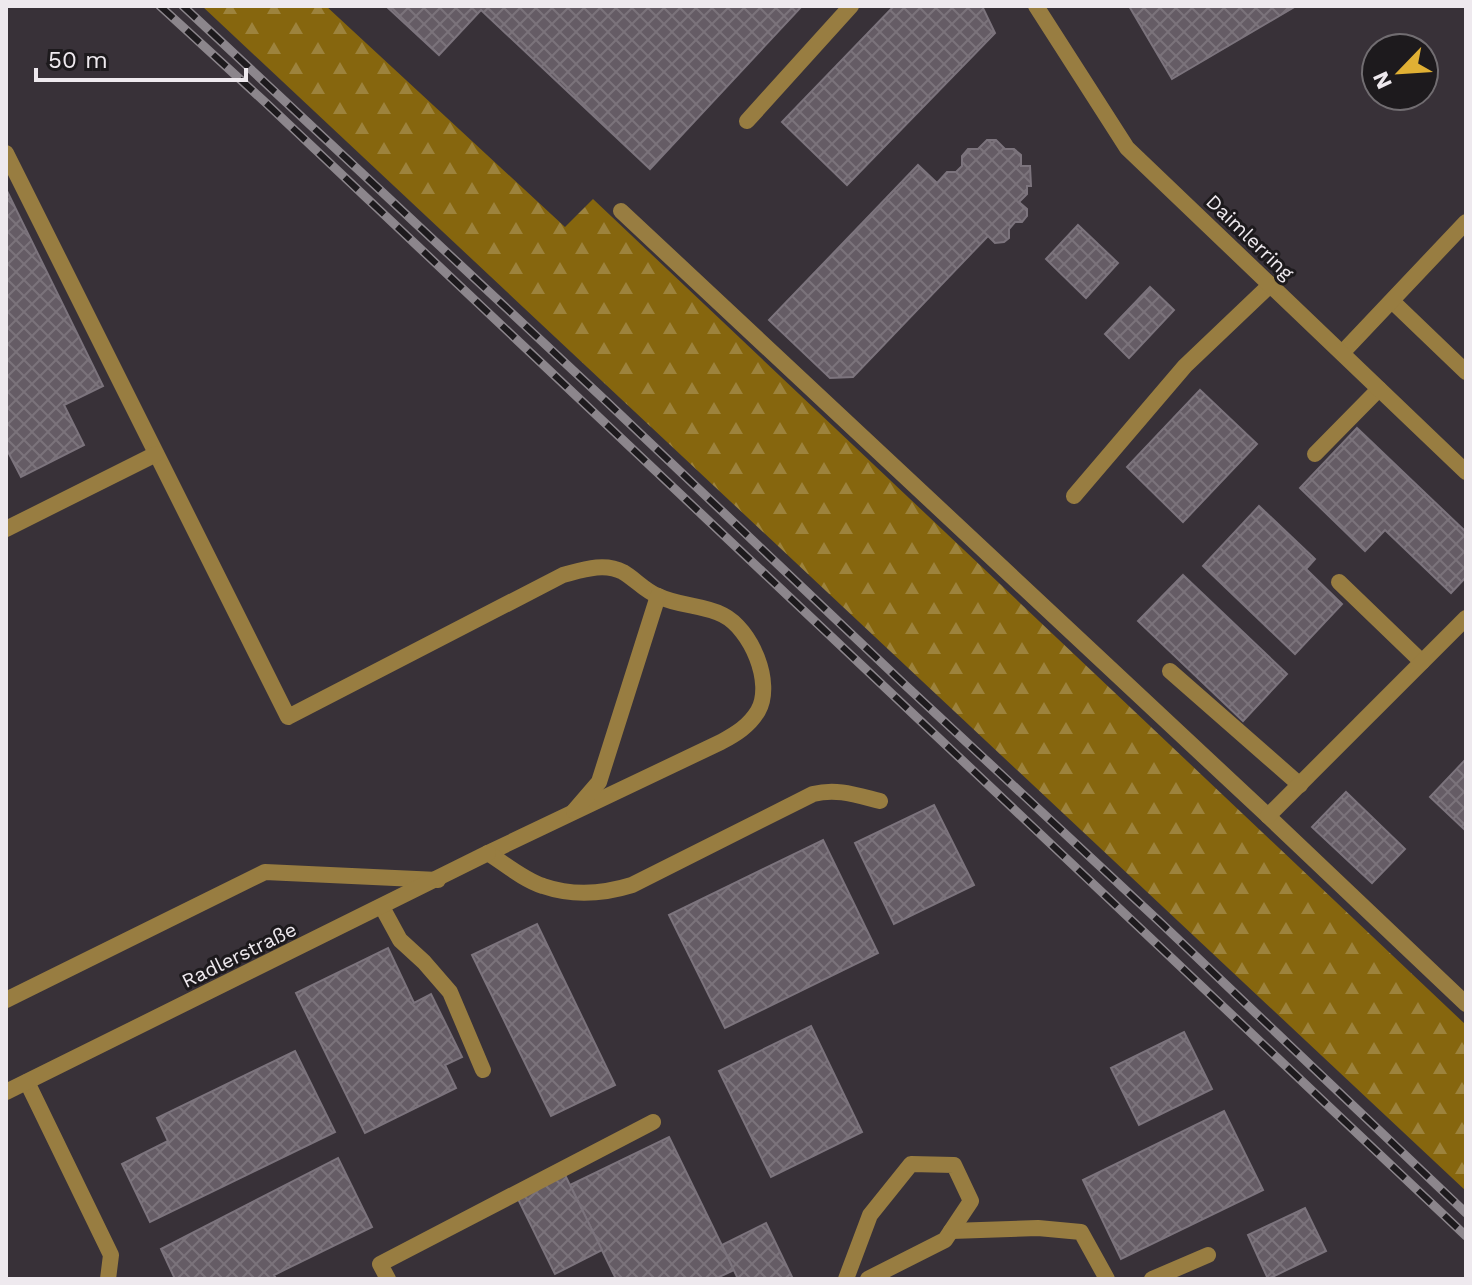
<svg xmlns="http://www.w3.org/2000/svg" width="1472" height="1285" font-family="'Work Sans',sans-serif">
  <style>
    .forest { fill: url(#forest-firs) }
    .building { fill: url(#building-cross-hatch); stroke: #7c747d; stroke-width: 2 }
    .lines { fill: none; stroke-linecap: round; stroke-linejoin: round }
    .service { stroke: #987d41; stroke-width: 16 }
    .minor { stroke: #987d41; stroke-width: 16 }
    .rail-casing { stroke: #8c868c; stroke-width: 9 }
    .rail { stroke: #1d1a1d; stroke-width: 6; stroke-dasharray: 18; stroke-linecap: butt }
    .labels { text-anchor: middle; dominant-baseline: central; stroke-width: 6; stroke-linejoin: round; paint-order: stroke }
    .street-label { font-size: 20px; fill: #eee9ee; stroke: #1d1a1d }
  </style>
  <defs>
    <pattern id="forest-firs" width="22" height="20" patternUnits="userSpaceOnUse" patternTransform="scale(2)"><rect width="22" height="20" fill="#86660e"/><path d="M5 1l3.5 6h-7zM16 11l3.5 6h-7z" fill="#9d833d"/></pattern>
    <pattern id="building-cross-hatch" width="8" height="8" patternUnits="userSpaceOnUse" patternTransform="scale(2)"><rect width="8" height="8" fill="#655c65"/><path d="M0 0l8 8M0 8l8-8" fill="none" stroke="#7b737b"/></pattern>
  </defs>
  <rect width="100%" height="100%" fill="#383138"/>
  <path class="forest" d="M 202,6 L 326,6 L 565,227 L 593,199 L 1466,1025 L 1466,1191 Z"/>
  <g class="building">
    <path d="M 386,6 L 802,6 L 650,169 L 481,10 L 439,55 Z"/>
    <path d="M 894,6 L 982,6 L 995,33 L 847,185 L 782,122 Z"/>
    <path d="M 1129,6 L 1296,6 L 1172,79 Z"/>
    <path d="M 987,140 L 996,140 L 1005,149 L 1014,149 L 1021,155 L 1021,166 L 1030,166 L 1031,186 L 1027,186 L 1027,194 L 1019,202 L 1027,209 L 1027,216 L 1022,222 L 1015,222 L 1009,229 L 1009,238 L 1004,242 L 995,243 L 988,236 L 853,377 L 830,378 L 769,320 L 918,165 L 937,183 L 947,172 L 956,172 L 962,166 L 962,156 L 968,149 L 978,149 Z"/>
    <path d="M 6,189 L 103,386 L 64,405 L 84,445 L 21,477 L 6,448 Z"/>
    <path d="M 1078,225 L 1118,263 L 1086,298 L 1046,259 Z"/>
    <path d="M 1150,287 L 1174,310 L 1129,358 L 1105,334 Z"/>
    <path d="M 1200,390 L 1257,444 L 1183,522 L 1127,467 Z"/>
    <path d="M 1357,428 L 1466,532 L 1466,577 L 1451,593 L 1385,530 L 1365,551 L 1300,488 Z"/>
    <path d="M 1259,506 L 1315,559 L 1306,569 L 1342,604 L 1295,654 L 1203,566 Z"/>
    <path d="M 1183,575 L 1287,674 L 1243,721 L 1138,621 Z"/>
    <path d="M 1466,759 L 1466,831 L 1430,797 Z"/>
    <path d="M 1346,792 L 1405,849 L 1372,883 L 1312,827 Z"/>
    <path d="M 934,805 L 974,885 L 894,924 L 855,843 Z"/>
    <path d="M 823,840 L 878,953 L 725,1028 L 669,915 Z"/>
    <path d="M 537,924 L 615,1085 L 551,1116 L 472,955 Z"/>
    <path d="M 388,948 L 414,1003 L 431,994 L 462,1057 L 445,1065 L 456,1088 L 365,1133 L 296,993 Z"/>
    <path d="M 811,1026 L 862,1132 L 771,1177 L 719,1071 Z"/>
    <path d="M 1184,1032 L 1212,1089 L 1139,1125 L 1111,1068 Z"/>
    <path d="M 295,1051 L 335,1132 L 150,1222 L 122,1164 L 168,1141 L 157,1118 Z"/>
    <path d="M 1224,1111 L 1263,1190 L 1121,1259 L 1083,1180 Z"/>
    <path d="M 669,1137 L 734,1270 L 715,1279 L 616,1279 L 570,1185 Z"/>
    <path d="M 338,1158 L 372,1227 L 274,1275 L 276,1279 L 175,1279 L 161,1249 Z"/>
    <path d="M 565,1175 L 602,1250 L 555,1274 L 518,1199 Z"/>
    <path d="M 1305,1208 L 1326,1251 L 1268,1279 L 1248,1235 Z"/>
    <path d="M 766,1223 L 793,1279 L 738,1279 L 722,1245 Z"/>
  </g>
  <g class="lines">
    <g class="service">
      <path d="M 747,121 L 851,6"/>
      <path d="M 6,153 L 288,717 L 563,575 C 582,570 604,562 623,572 C 635,579 645,591 658,596 C 678,606 704,605 723,615 C 751,629 774,683 758,711 C 749,726 736,734 721,742 L 488,853"/>
      <path d="M 621,211 L 1268,816 L 1466,1004"/>
      <path d="M 1392,301 L 1466,372"/>
      <path d="M 1342,353 L 1466,222"/>
      <path d="M 1315,454 L 1379,389"/>
      <path d="M 1074,496 L 1185,366 L 1270,285"/>
      <path d="M 6,529 L 156,454"/>
      <path d="M 1339,582 L 1422,662"/>
      <path d="M 1170,671 L 1300,785"/>
      <path d="M 574,811 L 599,782 L 658,596"/>
      <path d="M 488,853 C 505,864 524,880 543,886 C 572,896 603,894 632,885 L 813,794 C 837,788 856,795 880,801"/>
      <path d="M 382,907 L 400,940 L 424,962 L 450,992 L 483,1070"/>
      <path d="M 6,1000 L 265,872 L 438,880"/>
      <path d="M 27,1082 L 111,1255 L 108,1279"/>
      <path d="M 951,1231 L 1038,1228 L 1081,1232 L 1107,1279"/>
      <path d="M 388,1279 L 380,1264 L 653,1122"/>
      <path d="M 1152,1279 L 1208,1255"/>
    </g>
    <g class="minor">
      <path d="M 1036,6 L 1127,148 L 1466,472"/>
      <path d="M 1268,816 L 1466,618"/>
      <path d="M 6,1092 L 488,853"/>
      <path d="M 846,1279 L 870,1215 L 911,1164 L 954,1165 L 971,1201 L 945,1240 L 868,1279"/>
    </g>
    <defs>
      <g id="rail">
        <path d="M 160,6 L 266,103 L 1466,1236"/>
        <path d="M 183,6 L 608,403 L 904,684 L 1162,924 L 1466,1213"/>
      </g>
    </defs>
    <use href="#rail" class="rail-casing"/>
    <use href="#rail" class="rail"/>
  </g>
  <g class="labels">
    <g class="street-label">
      <text transform="translate(1250 237) rotate(44)">Daimlerring</text>
      <text transform="translate(239 955) rotate(-26)">Radlerstraße</text>
    </g>
  </g>
  <rect width="1472" height="1285" fill="none" stroke="#eee9ee" stroke-width="16"/>
  <g transform="translate(1400 72) rotate(245)"><circle r="38" fill="#1d1a1d" stroke="#716d71" stroke-width="2"/>
  <path d="M0-6L14 30L0 20L-14 30Z" fill="#e0b034"/>
  <text y="-12" font-size="22" font-weight="bold" text-anchor="middle" fill="#eee9ee">N</text>
  </g>
  <path d="M36 68v12h210v-12" fill="none" stroke="#eee9ee" stroke-width="4"/>
  <text x="48" y="68" font-size="24" fill="#eee9ee" stroke="#1d1a1d" stroke-width="6" paint-order="stroke">50 m</text>
</svg>
